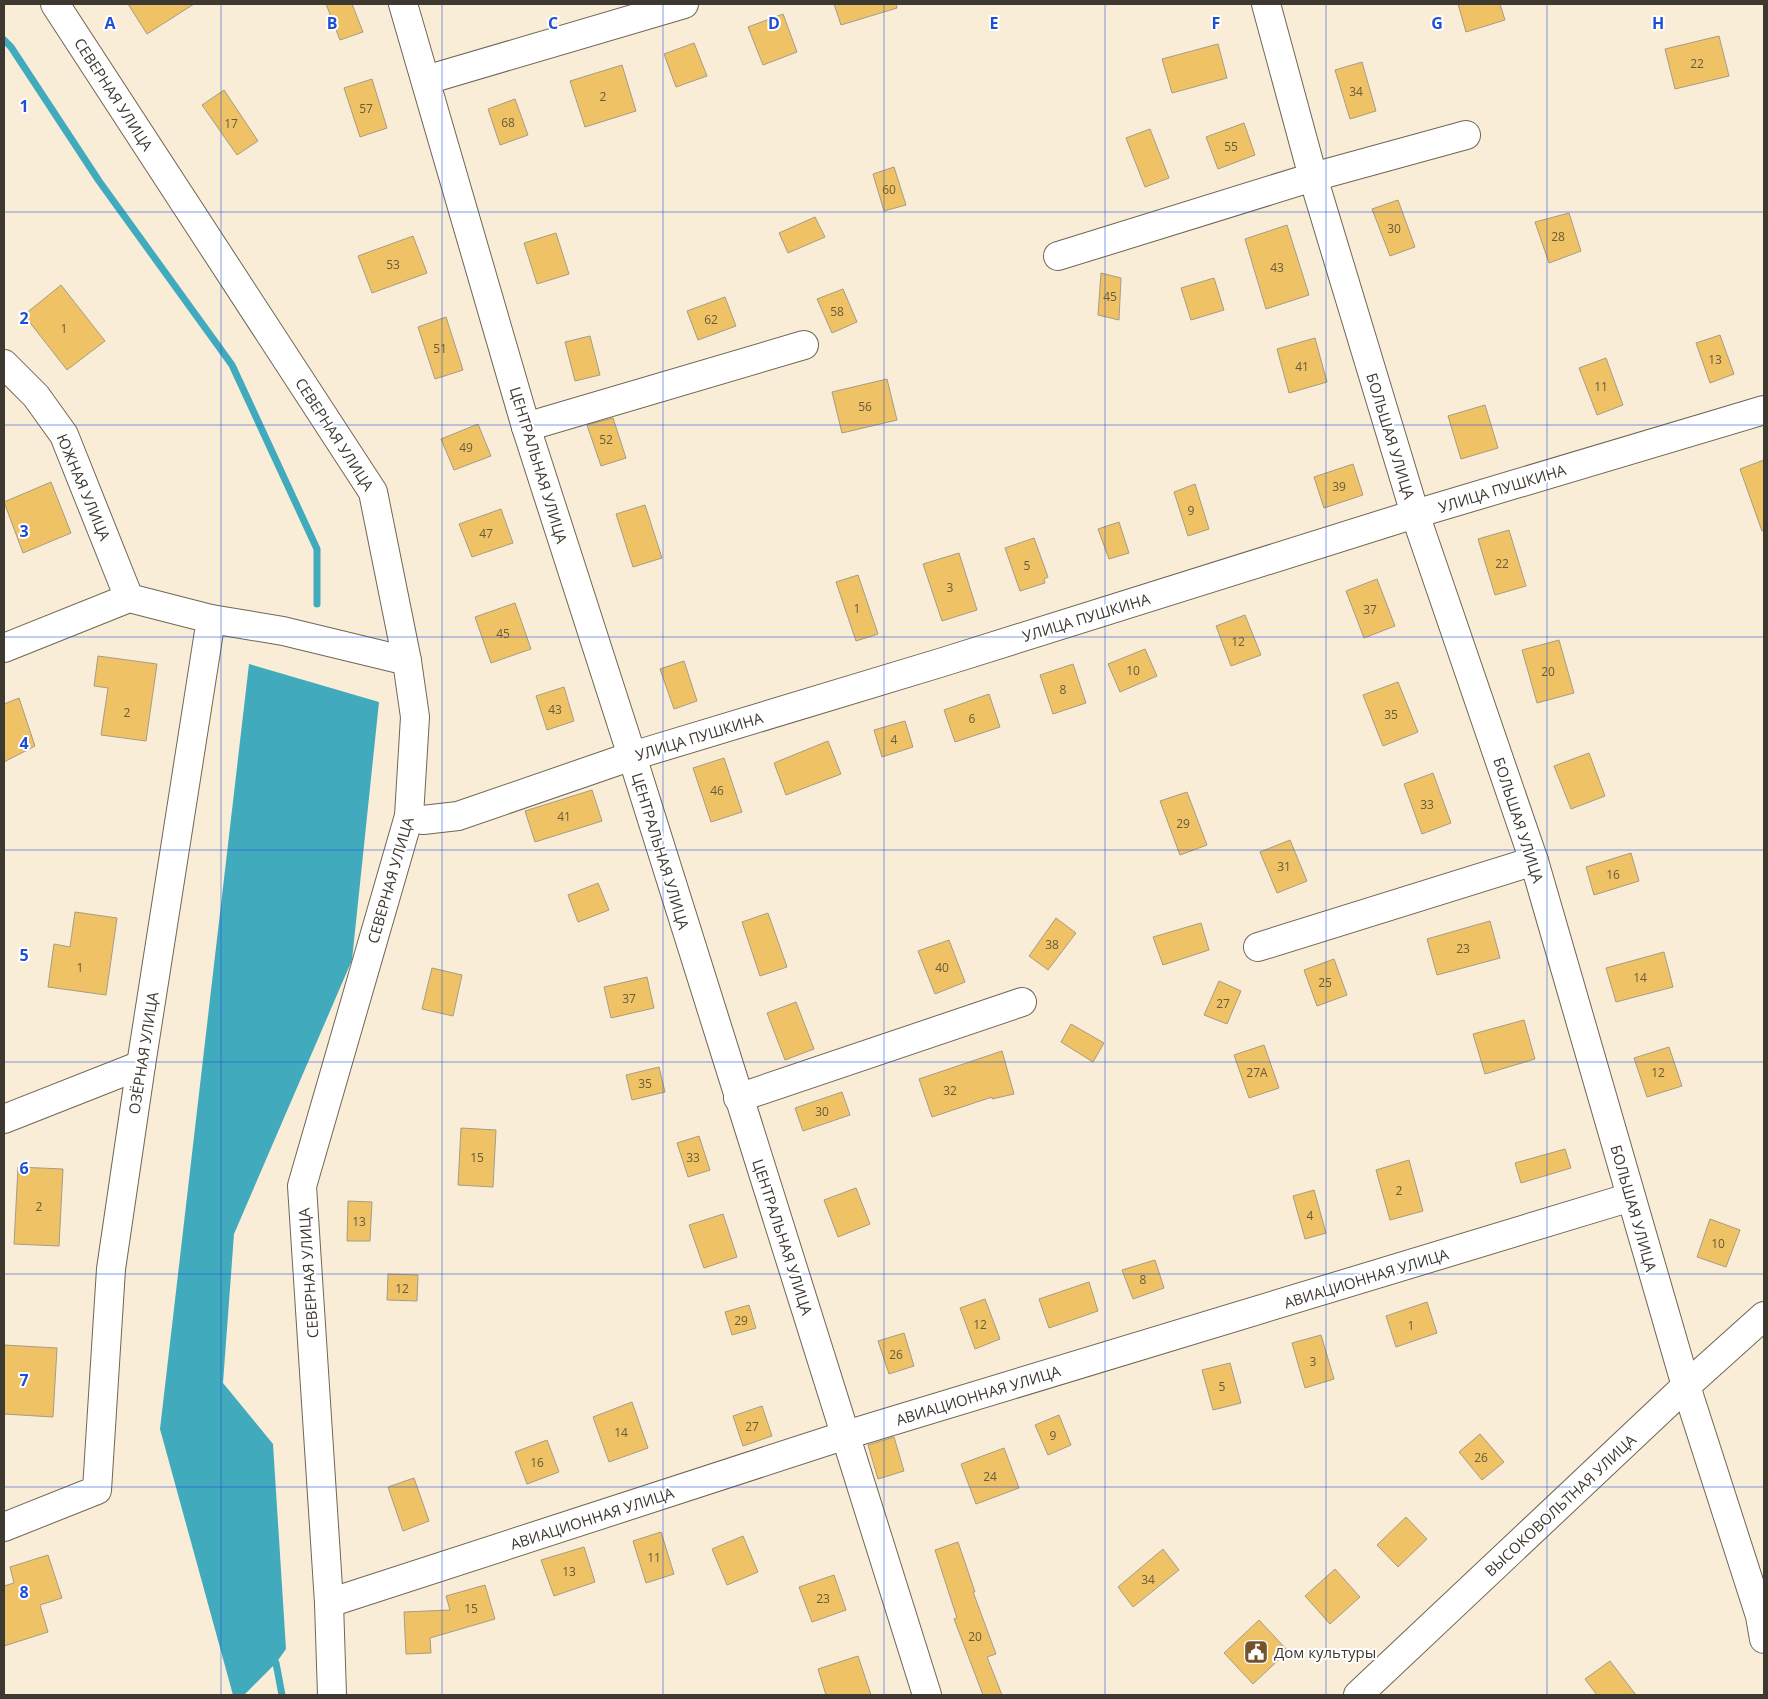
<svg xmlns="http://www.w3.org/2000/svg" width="1768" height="1699" font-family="'Open Sans',sans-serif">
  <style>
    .water { fill: #41aabc }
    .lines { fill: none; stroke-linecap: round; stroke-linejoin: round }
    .stream { stroke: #41aabc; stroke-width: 7 }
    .building { fill: #eec265; stroke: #a69c87 }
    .minor-casing { stroke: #706653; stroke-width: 30 }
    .minor { stroke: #fff; stroke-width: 28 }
    .grid { fill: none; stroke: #1d4ed8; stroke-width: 1; stroke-opacity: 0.55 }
    .labels { text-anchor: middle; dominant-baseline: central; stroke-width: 4; stroke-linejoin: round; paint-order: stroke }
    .number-label { font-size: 12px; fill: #695b3d }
    .street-label { font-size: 15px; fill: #3d3930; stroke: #fff }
    .poi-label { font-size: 15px; fill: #3d3930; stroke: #fff; text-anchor: start }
    .grid-label { font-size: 16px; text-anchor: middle; font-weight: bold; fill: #1d4ed8; stroke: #fff; stroke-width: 4; stroke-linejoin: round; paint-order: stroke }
  </style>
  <rect width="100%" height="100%" fill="#f9edd7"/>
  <path class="water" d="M 249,664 L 379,702 L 352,960 L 234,1234 L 223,1383 L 273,1444 L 286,1649 L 276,1663 L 244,1695 L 233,1695 L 160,1429 Z"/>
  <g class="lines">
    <g class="stream">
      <path d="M 4,40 L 11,47 L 99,181 L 232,365 L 317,549 L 317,604"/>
      <path d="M 276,1663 L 282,1695"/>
    </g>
  </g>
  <g class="building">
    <path d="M 128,4 L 194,4 L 147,34 Z"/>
    <path d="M 326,4 L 352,4 L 363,32 L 340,40 Z"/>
    <path d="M 834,4 L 896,4 L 897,8 L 841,25 Z"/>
    <path d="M 1458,4 L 1500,4 L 1505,20 L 1466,32 Z"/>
    <path d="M 783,14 L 797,52 L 763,65 L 748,27 Z"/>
    <path d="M 1719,36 L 1729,76 L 1675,89 L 1665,49 Z"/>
    <path d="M 694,43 L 707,76 L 676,87 L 664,54 Z"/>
    <path d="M 1218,44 L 1227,78 L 1172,93 L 1162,59 Z"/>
    <path d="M 1362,62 L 1376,111 L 1350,119 L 1335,70 Z"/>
    <path d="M 622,65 L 636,111 L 585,127 L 570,81 Z"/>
    <path d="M 372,79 L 387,128 L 360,137 L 344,88 Z"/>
    <path d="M 224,90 L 258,141 L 237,155 L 202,105 Z"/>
    <path d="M 515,99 L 528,135 L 500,145 L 488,109 Z"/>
    <path d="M 1244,123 L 1255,155 L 1218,169 L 1206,137 Z"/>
    <path d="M 1150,129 L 1169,178 L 1145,187 L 1126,138 Z"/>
    <path d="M 894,167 L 906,205 L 884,211 L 873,174 Z"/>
    <path d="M 1398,200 L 1415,247 L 1390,256 L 1372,209 Z"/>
    <path d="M 1569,213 L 1581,251 L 1549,263 L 1535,222 Z"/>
    <path d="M 815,217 L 825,237 L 788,253 L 779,233 Z"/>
    <path d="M 1287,225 L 1309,295 L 1266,309 L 1245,239 Z"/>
    <path d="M 556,233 L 569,274 L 537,284 L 524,243 Z"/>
    <path d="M 413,236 L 427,273 L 372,293 L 358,256 Z"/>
    <path d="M 1101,273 L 1121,278 L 1119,320 L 1098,315 Z"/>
    <path d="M 1214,278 L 1224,310 L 1191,320 L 1181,288 Z"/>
    <path d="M 61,285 L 105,341 L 67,370 L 24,315 Z"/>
    <path d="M 843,289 L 857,322 L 832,333 L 817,299 Z"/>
    <path d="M 725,297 L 736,326 L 698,340 L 687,311 Z"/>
    <path d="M 446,317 L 463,370 L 435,379 L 418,327 Z"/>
    <path d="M 1720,335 L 1734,374 L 1710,383 L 1696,343 Z"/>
    <path d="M 590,336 L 600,375 L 575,381 L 565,342 Z"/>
    <path d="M 1315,338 L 1327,382 L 1289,393 L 1277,349 Z"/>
    <path d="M 1606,358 L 1623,405 L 1597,415 L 1579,368 Z"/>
    <path d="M 887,379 L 897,420 L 842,433 L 832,392 Z"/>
    <path d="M 1485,405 L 1498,448 L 1461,459 L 1448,416 Z"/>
    <path d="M 613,418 L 626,458 L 601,466 L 587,425 Z"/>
    <path d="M 478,424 L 491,456 L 454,470 L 441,439 Z"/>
    <path d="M 1764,460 L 1764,531 L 1762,531 L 1740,469 Z"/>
    <path d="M 1353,464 L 1363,495 L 1324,508 L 1314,477 Z"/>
    <path d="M 51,482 L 71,533 L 23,553 L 4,502 Z"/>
    <path d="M 1195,484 L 1209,529 L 1188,536 L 1174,492 Z"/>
    <path d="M 645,505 L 662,558 L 633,567 L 616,514 Z"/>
    <path d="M 501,509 L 513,543 L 472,557 L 459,524 Z"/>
    <path d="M 1119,522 L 1129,553 L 1109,559 L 1098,529 Z"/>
    <path d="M 1509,530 L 1526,586 L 1495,595 L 1478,539 Z"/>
    <path d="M 1034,538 L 1048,577 L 1044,579 L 1045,583 L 1020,591 L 1005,548 Z"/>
    <path d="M 959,553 L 977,610 L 942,621 L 923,564 Z"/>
    <path d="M 858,575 L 878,634 L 856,641 L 836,582 Z"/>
    <path d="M 1377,579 L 1395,626 L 1364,638 L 1346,591 Z"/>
    <path d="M 515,603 L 531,649 L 491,663 L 475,617 Z"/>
    <path d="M 1245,615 L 1261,655 L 1231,666 L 1216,626 Z"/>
    <path d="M 1559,640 L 1574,693 L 1537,703 L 1522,650 Z"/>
    <path d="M 1145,649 L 1157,676 L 1120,692 L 1108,664 Z"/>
    <path d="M 98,656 L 157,664 L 146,741 L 101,735 L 108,688 L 94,686 Z"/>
    <path d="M 684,661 L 697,701 L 674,709 L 660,669 Z"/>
    <path d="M 1073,664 L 1086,703 L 1053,714 L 1040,675 Z"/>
    <path d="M 1398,682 L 1418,732 L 1383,746 L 1363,695 Z"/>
    <path d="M 564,687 L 574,721 L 547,730 L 536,696 Z"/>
    <path d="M 989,694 L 1000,727 L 955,742 L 944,710 Z"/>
    <path d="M 19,698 L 35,746 L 4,762 L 4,704 Z"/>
    <path d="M 905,721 L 913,747 L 882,757 L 874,730 Z"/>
    <path d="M 828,741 L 841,774 L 786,795 L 774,763 Z"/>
    <path d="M 1589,753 L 1605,796 L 1571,809 L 1554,766 Z"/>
    <path d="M 724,758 L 742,812 L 711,822 L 693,768 Z"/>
    <path d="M 1433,773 L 1451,823 L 1422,834 L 1404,784 Z"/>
    <path d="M 592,790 L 602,821 L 535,842 L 525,811 Z"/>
    <path d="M 1187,792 L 1207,845 L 1180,855 L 1160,801 Z"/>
    <path d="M 1290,840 L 1307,881 L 1277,893 L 1260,852 Z"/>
    <path d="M 1631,853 L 1639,881 L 1594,895 L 1586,867 Z"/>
    <path d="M 598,883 L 609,910 L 578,922 L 568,895 Z"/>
    <path d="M 75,912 L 117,918 L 106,995 L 48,987 L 54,944 L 70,947 Z"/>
    <path d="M 768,913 L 787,967 L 760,976 L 742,922 Z"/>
    <path d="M 1056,918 L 1076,933 L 1048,970 L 1029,956 Z"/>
    <path d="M 1490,921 L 1500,958 L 1437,975 L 1427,939 Z"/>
    <path d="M 1201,923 L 1209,950 L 1163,965 L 1153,937 Z"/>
    <path d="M 949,940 L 965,982 L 935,994 L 918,951 Z"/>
    <path d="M 1664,952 L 1673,987 L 1616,1002 L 1606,968 Z"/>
    <path d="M 1334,959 L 1347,995 L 1317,1006 L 1304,970 Z"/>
    <path d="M 432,968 L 462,975 L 453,1016 L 422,1009 Z"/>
    <path d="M 647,977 L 654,1008 L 611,1018 L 604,987 Z"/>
    <path d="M 1219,981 L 1241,991 L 1227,1024 L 1204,1015 Z"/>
    <path d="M 796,1002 L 814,1049 L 785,1060 L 767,1013 Z"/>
    <path d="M 1524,1020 L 1535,1059 L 1485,1074 L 1473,1034 Z"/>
    <path d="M 1071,1024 L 1104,1043 L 1093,1062 L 1061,1042 Z"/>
    <path d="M 1264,1045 L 1279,1088 L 1249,1098 L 1234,1055 Z"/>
    <path d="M 1669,1047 L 1682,1086 L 1647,1097 L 1634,1058 Z"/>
    <path d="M 1002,1051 L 1014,1094 L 992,1099 L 992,1097 L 932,1117 L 919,1079 Z"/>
    <path d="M 659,1067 L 665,1092 L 632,1100 L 626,1075 Z"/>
    <path d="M 842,1092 L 850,1115 L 803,1131 L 795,1108 Z"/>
    <path d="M 461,1128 L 496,1130 L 493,1187 L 458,1185 Z"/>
    <path d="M 699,1136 L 710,1170 L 688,1177 L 677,1143 Z"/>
    <path d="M 1565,1149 L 1571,1168 L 1521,1183 L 1515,1163 Z"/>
    <path d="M 1409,1160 L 1423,1211 L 1390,1220 L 1376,1170 Z"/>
    <path d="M 18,1167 L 63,1169 L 59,1246 L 14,1244 Z"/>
    <path d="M 856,1188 L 870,1224 L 838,1237 L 824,1200 Z"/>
    <path d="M 1314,1190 L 1326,1233 L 1305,1239 L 1293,1196 Z"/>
    <path d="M 348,1201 L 372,1202 L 370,1241 L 347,1241 Z"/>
    <path d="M 723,1214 L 737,1257 L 704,1268 L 689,1225 Z"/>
    <path d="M 1710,1219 L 1740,1230 L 1726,1267 L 1697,1257 Z"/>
    <path d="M 1155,1260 L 1164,1288 L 1133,1299 L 1122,1270 Z"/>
    <path d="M 388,1274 L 418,1275 L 417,1301 L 387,1300 Z"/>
    <path d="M 1089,1282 L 1098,1311 L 1049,1328 L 1039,1299 Z"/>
    <path d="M 985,1299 L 1000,1339 L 975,1349 L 960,1308 Z"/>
    <path d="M 1427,1302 L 1437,1333 L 1396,1347 L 1386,1316 Z"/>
    <path d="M 749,1305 L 756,1328 L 732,1335 L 725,1312 Z"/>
    <path d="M 904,1333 L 914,1366 L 889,1374 L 878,1341 Z"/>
    <path d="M 1321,1335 L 1334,1379 L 1305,1388 L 1292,1343 Z"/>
    <path d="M 4,1345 L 57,1348 L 53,1417 L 4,1414 Z"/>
    <path d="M 1230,1363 L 1241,1403 L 1213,1410 L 1202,1370 Z"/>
    <path d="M 632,1402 L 648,1448 L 609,1462 L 593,1417 Z"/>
    <path d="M 762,1406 L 772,1436 L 743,1446 L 733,1416 Z"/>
    <path d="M 1059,1415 L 1071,1445 L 1048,1455 L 1035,1425 Z"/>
    <path d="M 1480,1434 L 1504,1462 L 1482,1480 L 1459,1452 Z"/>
    <path d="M 894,1437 L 904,1471 L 878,1479 L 868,1445 Z"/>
    <path d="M 547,1440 L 559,1472 L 527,1484 L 515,1452 Z"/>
    <path d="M 1004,1448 L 1019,1488 L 976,1504 L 961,1464 Z"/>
    <path d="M 414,1478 L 429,1521 L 403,1531 L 388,1487 Z"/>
    <path d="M 1406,1517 L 1427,1539 L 1398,1567 L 1377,1545 Z"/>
    <path d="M 661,1532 L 674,1574 L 646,1583 L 633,1541 Z"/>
    <path d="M 743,1536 L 758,1572 L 727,1585 L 712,1549 Z"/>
    <path d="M 958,1542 L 975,1592 L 973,1592 L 996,1654 L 987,1657 L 1002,1695 L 983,1695 L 954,1619 L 957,1618 L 935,1550 Z"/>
    <path d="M 584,1547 L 595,1582 L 554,1596 L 541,1560 Z"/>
    <path d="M 1163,1549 L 1179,1570 L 1133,1607 L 1118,1587 Z"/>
    <path d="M 48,1555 L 62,1598 L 40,1605 L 48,1632 L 4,1646 L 4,1586 L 14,1583 L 10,1567 Z"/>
    <path d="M 1335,1569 L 1360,1597 L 1330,1624 L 1305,1596 Z"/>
    <path d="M 834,1575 L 846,1610 L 812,1622 L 799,1587 Z"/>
    <path d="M 485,1585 L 495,1619 L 430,1638 L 431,1653 L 406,1654 L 404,1612 L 450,1610 L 446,1596 Z"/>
    <path d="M 1259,1620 L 1288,1651 L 1253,1684 L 1224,1653 Z"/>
    <path d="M 858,1656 L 871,1695 L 826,1695 L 818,1669 Z"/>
    <path d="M 1610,1661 L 1636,1695 L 1597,1695 L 1585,1679 Z"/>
  </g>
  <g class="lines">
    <defs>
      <g id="minor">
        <path d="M 55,4 L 373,492 L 407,661 L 415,717 L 409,816 L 302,1186 L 329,1603 L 332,1695"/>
        <path d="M 403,4 L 526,427 L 632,756 L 927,1695"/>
        <path d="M 1266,4 L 1313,177 L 1415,514 L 1534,861 L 1686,1386 L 1760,1616 L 1764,1639"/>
        <path d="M 426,80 L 684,4"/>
        <path d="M 1058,256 L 1313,177 L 1466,135"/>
        <path d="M 4,364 L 36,396 L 64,435 L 129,598"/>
        <path d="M 526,427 L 804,345"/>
        <path d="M 4,648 L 129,598 L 211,619 L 283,631 L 407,661"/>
        <path d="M 409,816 L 423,820 L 458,816 L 632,756 L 943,662 L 1415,514 L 1764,410"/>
        <path d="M 1258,947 L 1534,861"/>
        <path d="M 738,1098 L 1022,1002"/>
        <path d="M 4,1119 L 141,1065"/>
        <path d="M 4,1527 L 97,1490 L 111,1269 L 141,1065 L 211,619"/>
        <path d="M 329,1603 L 846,1435 L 1631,1197"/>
        <path d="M 1358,1695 L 1686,1386 L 1764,1316"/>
      </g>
    </defs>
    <use href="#minor" class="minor-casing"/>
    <use href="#minor" class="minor"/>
  </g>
  <path class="grid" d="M 221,4 L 221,1695M 442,4 L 442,1695M 663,4 L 663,1695M 884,4 L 884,1695M 1105,4 L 1105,1695M 1326,4 L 1326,1695M 1547,4 L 1547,1695M 4,212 L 1764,212M 4,425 L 1764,425M 4,637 L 1764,637M 4,850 L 1764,850M 4,1062 L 1764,1062M 4,1274 L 1764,1274M 4,1487 L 1764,1487"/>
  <defs>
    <symbol id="civic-square" viewBox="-11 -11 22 22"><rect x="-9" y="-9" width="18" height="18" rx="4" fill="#74532a" stroke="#fff"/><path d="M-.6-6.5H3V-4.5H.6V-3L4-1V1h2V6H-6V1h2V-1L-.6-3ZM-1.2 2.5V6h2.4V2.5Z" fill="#fff"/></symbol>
  </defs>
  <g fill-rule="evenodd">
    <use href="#civic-square" x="1242" y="1638" width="28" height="28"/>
  </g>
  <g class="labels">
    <g class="number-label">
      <text x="1697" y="63">22</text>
      <text x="1356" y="91">34</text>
      <text x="603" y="96">2</text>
      <text x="366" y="108">57</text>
      <text x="508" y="122">68</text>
      <text x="231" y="123">17</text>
      <text x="1231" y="146">55</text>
      <text x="889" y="189">60</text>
      <text x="1394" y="228">30</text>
      <text x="1558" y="236">28</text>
      <text x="393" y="264">53</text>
      <text x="1277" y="267">43</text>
      <text x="1110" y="296">45</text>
      <text x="837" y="311">58</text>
      <text x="711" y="319">62</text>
      <text x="64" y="328">1</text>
      <text x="440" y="348">51</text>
      <text x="1715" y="359">13</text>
      <text x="1302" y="366">41</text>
      <text x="1601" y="386">11</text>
      <text x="865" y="406">56</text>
      <text x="606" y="439">52</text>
      <text x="466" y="447">49</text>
      <text x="1339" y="486">39</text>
      <text x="1191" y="510">9</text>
      <text x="486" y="533">47</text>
      <text x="1502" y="563">22</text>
      <text x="1027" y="565">5</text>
      <text x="950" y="587">3</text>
      <text x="857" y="608">1</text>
      <text x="1370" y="609">37</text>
      <text x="503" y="633">45</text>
      <text x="1238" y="641">12</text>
      <text x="1133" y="670">10</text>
      <text x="1548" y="671">20</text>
      <text x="1063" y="689">8</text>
      <text x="555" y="709">43</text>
      <text x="127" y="712">2</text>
      <text x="1391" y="714">35</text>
      <text x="972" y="718">6</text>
      <text x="894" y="739">4</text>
      <text x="717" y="790">46</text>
      <text x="1427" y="804">33</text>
      <text x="564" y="816">41</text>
      <text x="1183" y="823">29</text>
      <text x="1284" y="866">31</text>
      <text x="1613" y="874">16</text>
      <text x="1052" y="944">38</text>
      <text x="1463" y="948">23</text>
      <text x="80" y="967">1</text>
      <text x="942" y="967">40</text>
      <text x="1640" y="977">14</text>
      <text x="1325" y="982">25</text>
      <text x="629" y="998">37</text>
      <text x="1223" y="1003">27</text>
      <text x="1257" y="1072">27А</text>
      <text x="1658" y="1072">12</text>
      <text x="645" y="1083">35</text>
      <text x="950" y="1090">32</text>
      <text x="822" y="1111">30</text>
      <text x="477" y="1157">15</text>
      <text x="693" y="1157">33</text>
      <text x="1399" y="1190">2</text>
      <text x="39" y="1206">2</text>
      <text x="1310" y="1215">4</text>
      <text x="359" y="1221">13</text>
      <text x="1718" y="1243">10</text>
      <text x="1143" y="1279">8</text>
      <text x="402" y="1288">12</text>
      <text x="741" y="1320">29</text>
      <text x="980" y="1324">12</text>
      <text x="1411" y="1325">1</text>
      <text x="896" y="1354">26</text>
      <text x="1313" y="1361">3</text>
      <text x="1222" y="1386">5</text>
      <text x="752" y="1426">27</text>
      <text x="621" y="1432">14</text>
      <text x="1053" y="1435">9</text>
      <text x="1481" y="1457">26</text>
      <text x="537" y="1462">16</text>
      <text x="990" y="1476">24</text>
      <text x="654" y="1557">11</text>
      <text x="569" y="1571">13</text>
      <text x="1148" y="1579">34</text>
      <text x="823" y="1598">23</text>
      <text x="471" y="1608">15</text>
      <text x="975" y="1636">20</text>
    </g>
    <g class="street-label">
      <text transform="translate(114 94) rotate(57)">СЕВЕРНАЯ УЛИЦА</text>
      <text transform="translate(335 434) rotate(57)">СЕВЕРНАЯ УЛИЦА</text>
      <text transform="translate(1391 436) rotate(73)">БОЛЬШАЯ УЛИЦА</text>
      <text transform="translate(539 465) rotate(73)">ЦЕНТРАЛЬНАЯ УЛИЦА</text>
      <text transform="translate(84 487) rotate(67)">ЮЖНАЯ УЛИЦА</text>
      <text transform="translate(1502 488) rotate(-17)">УЛИЦА ПУШКИНА</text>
      <text transform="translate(1086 617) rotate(-17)">УЛИЦА ПУШКИНА</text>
      <text transform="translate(699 736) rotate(-17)">УЛИЦА ПУШКИНА</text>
      <text transform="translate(1519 820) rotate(72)">БОЛЬШАЯ УЛИЦА</text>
      <text transform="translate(661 851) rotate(73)">ЦЕНТРАЛЬНАЯ УЛИЦА</text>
      <text transform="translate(390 880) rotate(-74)">СЕВЕРНАЯ УЛИЦА</text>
      <text transform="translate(143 1053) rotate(-81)">ОЗЁРНАЯ УЛИЦА</text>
      <text transform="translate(1634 1208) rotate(74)">БОЛЬШАЯ УЛИЦА</text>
      <text transform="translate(783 1237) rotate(72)">ЦЕНТРАЛЬНАЯ УЛИЦА</text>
      <text transform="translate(308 1273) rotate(-94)">СЕВЕРНАЯ УЛИЦА</text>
      <text transform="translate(1366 1278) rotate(-17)">АВИАЦИОННАЯ УЛИЦА</text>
      <text transform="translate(978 1395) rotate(-17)">АВИАЦИОННАЯ УЛИЦА</text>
      <text transform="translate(1560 1505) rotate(-43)">ВЫСОКОВОЛЬТНАЯ УЛИЦА</text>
      <text transform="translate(592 1518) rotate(-18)">АВИАЦИОННАЯ УЛИЦА</text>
    </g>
    <g class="poi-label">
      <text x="1274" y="1652">Дом культуры</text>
    </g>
  </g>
  <g class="grid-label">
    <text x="110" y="29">A</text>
    <text x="332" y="29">B</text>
    <text x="553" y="29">C</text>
    <text x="774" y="29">D</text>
    <text x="994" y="29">E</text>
    <text x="1216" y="29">F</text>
    <text x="1437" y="29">G</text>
    <text x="1658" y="29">H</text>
    <text x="24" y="112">1</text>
    <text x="24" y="324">2</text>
    <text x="24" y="537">3</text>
    <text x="24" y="749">4</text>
    <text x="24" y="961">5</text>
    <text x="24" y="1174">6</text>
    <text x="24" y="1386">7</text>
    <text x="24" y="1598">8</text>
  </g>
  <rect width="1768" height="1699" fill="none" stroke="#3d3930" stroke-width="10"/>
</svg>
